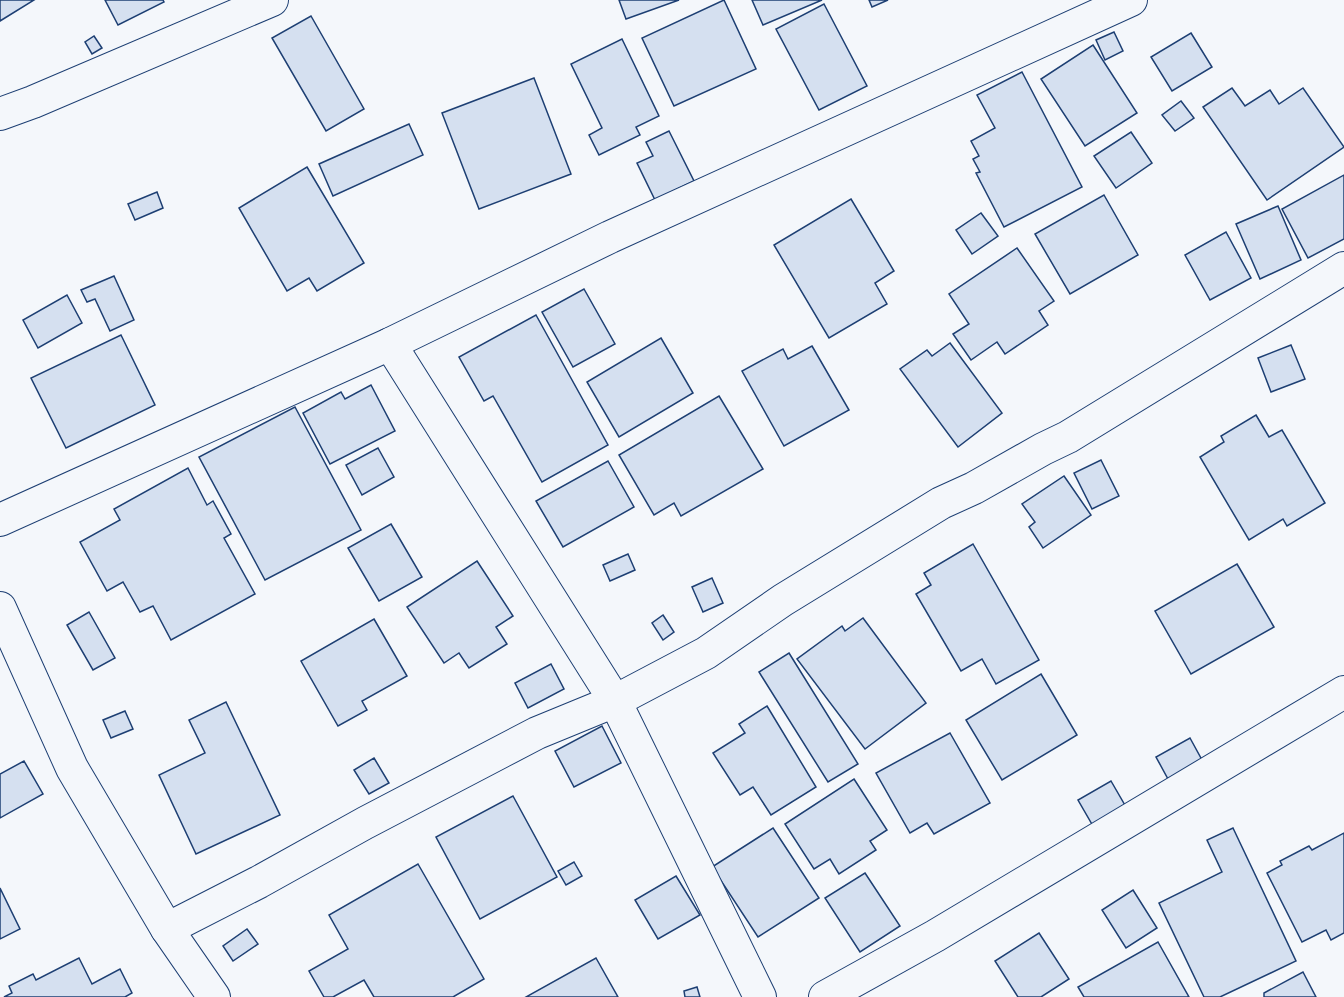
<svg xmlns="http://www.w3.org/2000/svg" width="1344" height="997" font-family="Signika,sans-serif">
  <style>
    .building { fill: #d5e0f0; stroke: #1d3f73; stroke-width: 1.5 }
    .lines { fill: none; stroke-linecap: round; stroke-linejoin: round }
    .minor-casing { stroke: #1d3f73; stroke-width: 34 }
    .minor { stroke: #f4f7fb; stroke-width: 32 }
  </style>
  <rect width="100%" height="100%" fill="#f4f7fb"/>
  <g class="building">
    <path d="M 0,0 L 34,0 L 0,21 Z"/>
    <path d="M 105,0 L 163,0 L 164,2 L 118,25 Z"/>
    <path d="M 619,0 L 679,0 L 626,19 Z"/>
    <path d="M 724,0 L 756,69 L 674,106 L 642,38 Z"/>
    <path d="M 752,0 L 822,0 L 763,25 Z"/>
    <path d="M 869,0 L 888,0 L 872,7 Z"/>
    <path d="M 824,4 L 867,86 L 819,110 L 776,29 Z"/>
    <path d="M 311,16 L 364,109 L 326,131 L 272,38 Z"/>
    <path d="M 1114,32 L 1123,51 L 1105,60 L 1096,40 Z"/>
    <path d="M 1191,33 L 1212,67 L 1172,91 L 1151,57 Z"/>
    <path d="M 94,36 L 102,48 L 92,54 L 85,42 Z"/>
    <path d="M 622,39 L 659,116 L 636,127 L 640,135 L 599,155 L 589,135 L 602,128 L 571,64 Z"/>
    <path d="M 1093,45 L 1137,113 L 1085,146 L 1041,79 Z"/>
    <path d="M 1022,72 L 1082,187 L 1004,227 L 976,173 L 980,172 L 973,159 L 979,156 L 971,141 L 995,128 L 977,95 Z"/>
    <path d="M 534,78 L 571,174 L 479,209 L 442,113 Z"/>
    <path d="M 1232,88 L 1245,106 L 1270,90 L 1279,104 L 1303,88 L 1344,147 L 1267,200 L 1203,107 Z"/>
    <path d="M 1181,101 L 1194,118 L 1175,131 L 1162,115 Z"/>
    <path d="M 409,124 L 423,155 L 333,196 L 319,164 Z"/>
    <path d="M 669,131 L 694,181 L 655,200 L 637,163 L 653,156 L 646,142 Z"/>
    <path d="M 1131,132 L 1152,163 L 1116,188 L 1094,156 Z"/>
    <path d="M 307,167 L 364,263 L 317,291 L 309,278 L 287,291 L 239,208 Z"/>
    <path d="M 1344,175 L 1344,239 L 1308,258 L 1282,209 Z"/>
    <path d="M 157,192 L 163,208 L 135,220 L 128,204 Z"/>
    <path d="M 1104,195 L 1138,255 L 1070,294 L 1035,234 Z"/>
    <path d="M 851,199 L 894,271 L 875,283 L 887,304 L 829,338 L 774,245 Z"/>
    <path d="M 1278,206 L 1301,260 L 1260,279 L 1236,224 Z"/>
    <path d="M 981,213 L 998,236 L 972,254 L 956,230 Z"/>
    <path d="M 1226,232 L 1251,278 L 1210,300 L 1185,255 Z"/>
    <path d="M 1017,248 L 1054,301 L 1039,311 L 1048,325 L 1005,354 L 997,342 L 971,360 L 953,334 L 969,324 L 949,294 Z"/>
    <path d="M 114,276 L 134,320 L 110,331 L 95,299 L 87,302 L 81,290 Z"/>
    <path d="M 584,289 L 615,344 L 573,367 L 542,312 Z"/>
    <path d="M 67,295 L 82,323 L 38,348 L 23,320 Z"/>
    <path d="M 536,315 L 608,445 L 542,482 L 493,396 L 484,401 L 459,357 Z"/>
    <path d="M 121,335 L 155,405 L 66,448 L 31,378 Z"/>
    <path d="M 661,338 L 693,393 L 619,437 L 587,382 Z"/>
    <path d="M 950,343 L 1002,413 L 958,447 L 900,369 L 927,350 L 932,356 Z"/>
    <path d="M 1291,345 L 1305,379 L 1271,392 L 1258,358 Z"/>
    <path d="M 812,346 L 849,410 L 784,446 L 742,371 L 783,349 L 788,359 Z"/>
    <path d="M 371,385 L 395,431 L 330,464 L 303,413 L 341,392 L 345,399 Z"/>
    <path d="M 719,396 L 763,469 L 681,516 L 674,503 L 654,515 L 619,455 Z"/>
    <path d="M 295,407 L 361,530 L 265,580 L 199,457 Z"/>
    <path d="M 1256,415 L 1269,437 L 1282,430 L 1325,503 L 1287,526 L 1283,519 L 1249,540 L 1200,457 L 1224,442 L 1221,436 Z"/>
    <path d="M 378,448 L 394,477 L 362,495 L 346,465 Z"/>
    <path d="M 1101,460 L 1119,496 L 1092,509 L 1074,473 Z"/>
    <path d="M 608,461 L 634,507 L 563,547 L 536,501 Z"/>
    <path d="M 188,468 L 207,505 L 213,501 L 231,534 L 224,538 L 255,594 L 171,640 L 153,606 L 140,612 L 123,582 L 107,591 L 80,542 L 120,520 L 114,509 Z"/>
    <path d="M 1064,476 L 1091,515 L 1043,548 L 1029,527 L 1035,522 L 1022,504 Z"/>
    <path d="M 391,524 L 422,577 L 379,601 L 348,548 Z"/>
    <path d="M 973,544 L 1039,660 L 996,684 L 982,659 L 961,671 L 916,594 L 931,585 L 924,573 Z"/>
    <path d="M 628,554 L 635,570 L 610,581 L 603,565 Z"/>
    <path d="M 477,561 L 513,616 L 496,627 L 507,644 L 469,668 L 459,653 L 444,663 L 407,607 Z"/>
    <path d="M 1237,564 L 1274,627 L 1191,674 L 1155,611 Z"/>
    <path d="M 712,578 L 723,603 L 703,612 L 692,587 Z"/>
    <path d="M 89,612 L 115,658 L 93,670 L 67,625 Z"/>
    <path d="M 663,615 L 674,632 L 663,640 L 652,623 Z"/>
    <path d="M 863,618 L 926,703 L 865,749 L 797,659 L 842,626 L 845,631 Z"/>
    <path d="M 374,619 L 407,676 L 362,701 L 367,710 L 338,726 L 301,661 Z"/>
    <path d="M 789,653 L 858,764 L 828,782 L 759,672 Z"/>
    <path d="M 551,664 L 564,689 L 528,708 L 515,683 Z"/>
    <path d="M 1041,674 L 1077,735 L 1002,780 L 966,720 Z"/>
    <path d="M 226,702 L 280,815 L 196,854 L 159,775 L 205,753 L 189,720 Z"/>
    <path d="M 767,706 L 816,787 L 771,815 L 753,787 L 740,795 L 713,753 L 745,733 L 739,724 Z"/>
    <path d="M 125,711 L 133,729 L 111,738 L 103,720 Z"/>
    <path d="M 602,726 L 621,763 L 574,787 L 555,751 Z"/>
    <path d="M 950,733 L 990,803 L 934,834 L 927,823 L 910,833 L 876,773 Z"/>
    <path d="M 1190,738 L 1202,760 L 1168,779 L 1156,757 Z"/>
    <path d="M 374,758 L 389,783 L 369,794 L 354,770 Z"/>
    <path d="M 24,761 L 43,794 L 0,818 L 0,774 Z"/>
    <path d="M 854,779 L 887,830 L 870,841 L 876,850 L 839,874 L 830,859 L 814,869 L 785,824 Z"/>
    <path d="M 1111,781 L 1126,807 L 1093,826 L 1078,800 Z"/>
    <path d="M 513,796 L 557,877 L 480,919 L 436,837 Z"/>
    <path d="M 773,828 L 819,898 L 758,937 L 712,867 Z"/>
    <path d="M 1233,828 L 1296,961 L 1220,997 L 1204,997 L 1159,903 L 1222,872 L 1207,840 Z"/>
    <path d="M 1344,833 L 1344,933 L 1331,940 L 1326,930 L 1302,942 L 1267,873 L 1282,865 L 1280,861 L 1309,846 L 1312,850 Z"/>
    <path d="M 574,862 L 582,876 L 566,885 L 558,871 Z"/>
    <path d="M 418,864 L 484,979 L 453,997 L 374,997 L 364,980 L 333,997 L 324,997 L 309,971 L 348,949 L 329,915 Z"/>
    <path d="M 865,873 L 900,926 L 860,952 L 825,898 Z"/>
    <path d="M 676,876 L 700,915 L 658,939 L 635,900 Z"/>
    <path d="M 0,888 L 20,929 L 0,939 Z"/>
    <path d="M 1133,890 L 1157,928 L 1126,948 L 1102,910 Z"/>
    <path d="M 247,929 L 258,944 L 233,961 L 223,946 Z"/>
    <path d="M 1039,933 L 1069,979 L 1041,997 L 1018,997 L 995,961 Z"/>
    <path d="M 1158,942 L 1189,997 L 1084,997 L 1078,987 Z"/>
    <path d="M 79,958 L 92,984 L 120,969 L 132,993 L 125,997 L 4,997 L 12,993 L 9,986 L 33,974 L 36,980 Z"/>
    <path d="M 596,958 L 618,997 L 526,997 Z"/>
    <path d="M 1303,972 L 1316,997 L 1264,997 L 1264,993 Z"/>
    <path d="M 697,987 L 700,997 L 685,997 L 684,991 Z"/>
  </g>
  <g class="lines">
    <defs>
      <g id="minor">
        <path d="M 0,114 L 33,102 L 272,0"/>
        <path d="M 390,344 L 615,701 L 760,997"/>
        <path d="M 0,520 L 390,344 L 610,237 L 1131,0"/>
        <path d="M 0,608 L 72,768 L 167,929 L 214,997"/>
        <path d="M 167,929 L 259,882 L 365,823 L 537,733 L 615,701 L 706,653 L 783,600 L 941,503 L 974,488 L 1043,449 L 1068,437 L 1344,268"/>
        <path d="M 825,997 L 935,936 L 1344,692"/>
      </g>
    </defs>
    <use href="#minor" class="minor-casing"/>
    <use href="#minor" class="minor"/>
  </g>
</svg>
